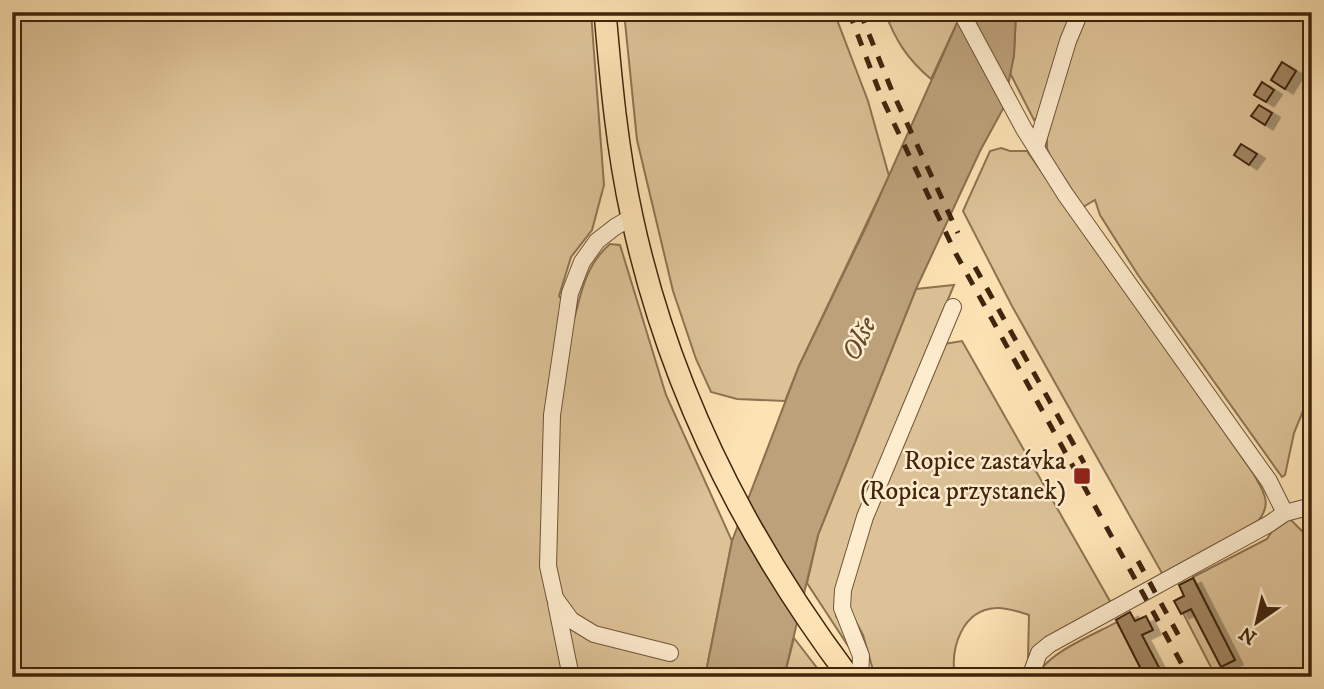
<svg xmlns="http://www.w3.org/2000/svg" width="1324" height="689" font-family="'IM FELL DW Pica',serif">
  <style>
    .green { fill: #ddc297; stroke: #8e7352; stroke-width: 2 }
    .water { fill: #bda17a; stroke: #8b6f4e; stroke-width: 2 }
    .building { fill: #a28763; stroke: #40240c; stroke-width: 2; filter: url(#shadow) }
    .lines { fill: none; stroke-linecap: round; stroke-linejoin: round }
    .minor-casing { stroke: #6f5436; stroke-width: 18 }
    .major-casing { stroke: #40240c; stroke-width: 24 }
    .minor { stroke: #feecce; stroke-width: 16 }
    .major { stroke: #fde2b3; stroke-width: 21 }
    .rail { stroke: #40240c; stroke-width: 5; stroke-dasharray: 12 12; stroke-linecap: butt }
    .poi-dot { fill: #8f2418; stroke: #feecce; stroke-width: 2.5 }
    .labels { text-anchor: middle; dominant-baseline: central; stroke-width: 5; stroke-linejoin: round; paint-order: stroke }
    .poi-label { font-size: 26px; fill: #40240c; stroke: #feecce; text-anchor: end }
    .water-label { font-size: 28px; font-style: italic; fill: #664a2d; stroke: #feecce }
  </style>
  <defs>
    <filter id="shadow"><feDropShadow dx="8" dy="4.5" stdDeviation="0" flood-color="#0004"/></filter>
  </defs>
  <rect width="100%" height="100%" fill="#fde2b3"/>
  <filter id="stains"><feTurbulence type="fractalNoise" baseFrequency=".00286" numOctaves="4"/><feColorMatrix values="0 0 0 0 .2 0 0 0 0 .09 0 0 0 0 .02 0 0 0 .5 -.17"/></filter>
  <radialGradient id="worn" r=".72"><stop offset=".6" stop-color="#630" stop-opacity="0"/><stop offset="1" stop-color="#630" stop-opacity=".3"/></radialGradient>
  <g class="green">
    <path d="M 12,12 L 591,12 L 604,185 L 592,230 L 571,257 L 559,296 L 575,316 C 582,288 587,264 610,244 L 620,245 L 666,395 L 732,541 L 705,677 L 12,677 Z"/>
    <path d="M 624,12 L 834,12 L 868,101 L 889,176 L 799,366 L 785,401 L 737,399 L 711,392 L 696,359 L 673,291 L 637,140 Z"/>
    <path d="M 885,12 L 953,12 L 958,21 L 931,79 C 908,60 895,40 885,12 Z"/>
    <path d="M 1016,12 L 1074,12 L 1038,117 L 1034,120 L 1010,73 L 1014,55 Z"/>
    <path d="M 1085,12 L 1312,12 L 1312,389 L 1294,433 L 1285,475 L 1282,477 L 1138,275 L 1100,215 L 1095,200 L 1083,207 L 1050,156 L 1047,148 L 1047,136 L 1071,52 L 1088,14 Z"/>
    <path d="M 1001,148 L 1010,151 L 1027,151 L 1253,473 C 1265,494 1273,504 1256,524 L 1163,575 L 1012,306 L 963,211 L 990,151 Z"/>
    <path d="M 954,285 L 898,419 L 835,600 L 836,616 L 847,633 L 856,658 L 807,583 L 818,535 L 916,289 Z"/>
    <path d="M 962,341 L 1111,603 L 1037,647 L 1028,659 L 1029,615 C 1019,612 1006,607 996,608 C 962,610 950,648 955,677 L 875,677 L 863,635 L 849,609 L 848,592 L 884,484 L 944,344 Z"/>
    <path d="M 1290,519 L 1305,534 L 1312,549 L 1312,677 L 1216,677 L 1183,613 L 1191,609 L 1221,667 L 1235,660 L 1193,577 L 1267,539 L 1272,531 Z"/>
    <path d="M 1117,622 L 1145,677 L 1037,677 C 1045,653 1096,634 1117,622 Z"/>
    <path d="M 794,638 L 824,677 L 784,677 Z"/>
  </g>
  <path class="water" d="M 962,12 L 1016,12 L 1014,55 L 1004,107 L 980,151 L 916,289 L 818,535 L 784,677 L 705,677 L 732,541 L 799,366 L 866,227 Z"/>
  <g class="building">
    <path d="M 1282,62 L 1296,71 L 1285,89 L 1271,80 Z"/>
    <path d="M 1262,82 L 1274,90 L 1266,102 L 1254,95 Z"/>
    <path d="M 1259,105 L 1272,113 L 1265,125 L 1251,116 Z"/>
    <path d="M 1241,144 L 1257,154 L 1249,165 L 1234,155 Z"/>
    <path d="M 1193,578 L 1235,660 L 1221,667 L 1191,609 L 1181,614 L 1174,601 L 1184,596 L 1179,585 Z"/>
    <path d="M 1130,612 L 1135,621 L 1146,616 L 1153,630 L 1142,635 L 1164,677 L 1145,677 L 1116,620 Z"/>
  </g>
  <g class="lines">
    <defs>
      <g id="minor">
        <path d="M 961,12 L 1024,129 L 1065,194 L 1269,481 L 1285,513"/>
        <path d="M 1036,147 L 1068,41 L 1080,12"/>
        <path d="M 632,217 L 615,227 L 597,241 L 582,262 L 570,293 L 552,415 L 548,566 L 555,598 L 571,620 L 594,634 L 670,653"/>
        <path d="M 556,603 L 571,677"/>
        <path d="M 860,677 L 861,656 L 842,608 L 843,590 L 865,517 L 953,307"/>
        <path d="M 1030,677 L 1039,653 L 1050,644 L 1269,524 L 1285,513 L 1312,506"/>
      </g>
      <path id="major" d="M 605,12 C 611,81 617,149 632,217 C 668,385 746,540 849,677"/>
    </defs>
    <use href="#minor" class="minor-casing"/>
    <use href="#major" class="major-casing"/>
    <use href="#minor" class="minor"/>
    <use href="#major" class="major"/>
    <g class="rail">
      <path d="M 849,12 L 881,96 L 956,254 L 1189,677"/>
      <path d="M 860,12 L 892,91 L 958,233"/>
      <path d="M 975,267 L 1084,463"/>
      <path d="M 1138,561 L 1180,638"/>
    </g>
  </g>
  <rect class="poi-dot" x="1073" y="467" width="18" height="18" rx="3.5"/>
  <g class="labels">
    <g class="poi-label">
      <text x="1066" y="461">Ropice zastávka<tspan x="1066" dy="30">(Ropica przystanek)</tspan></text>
    </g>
    <g class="water-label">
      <text transform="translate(859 339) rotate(-64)">Olše</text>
    </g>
  </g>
  <rect width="1324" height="689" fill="none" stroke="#fde2b3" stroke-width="42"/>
  <rect x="14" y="14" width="1296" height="661" fill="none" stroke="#40240c" stroke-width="3.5"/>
  <rect x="21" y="21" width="1282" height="647" fill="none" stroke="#40240c" stroke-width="2"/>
  <g transform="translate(1257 622) rotate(214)" stroke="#feecce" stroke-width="5" paint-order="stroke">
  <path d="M0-5L12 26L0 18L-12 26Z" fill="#40240c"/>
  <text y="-10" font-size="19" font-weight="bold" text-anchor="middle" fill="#40240c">N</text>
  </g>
  <rect width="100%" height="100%" filter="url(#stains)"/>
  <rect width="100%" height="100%" fill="url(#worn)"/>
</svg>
